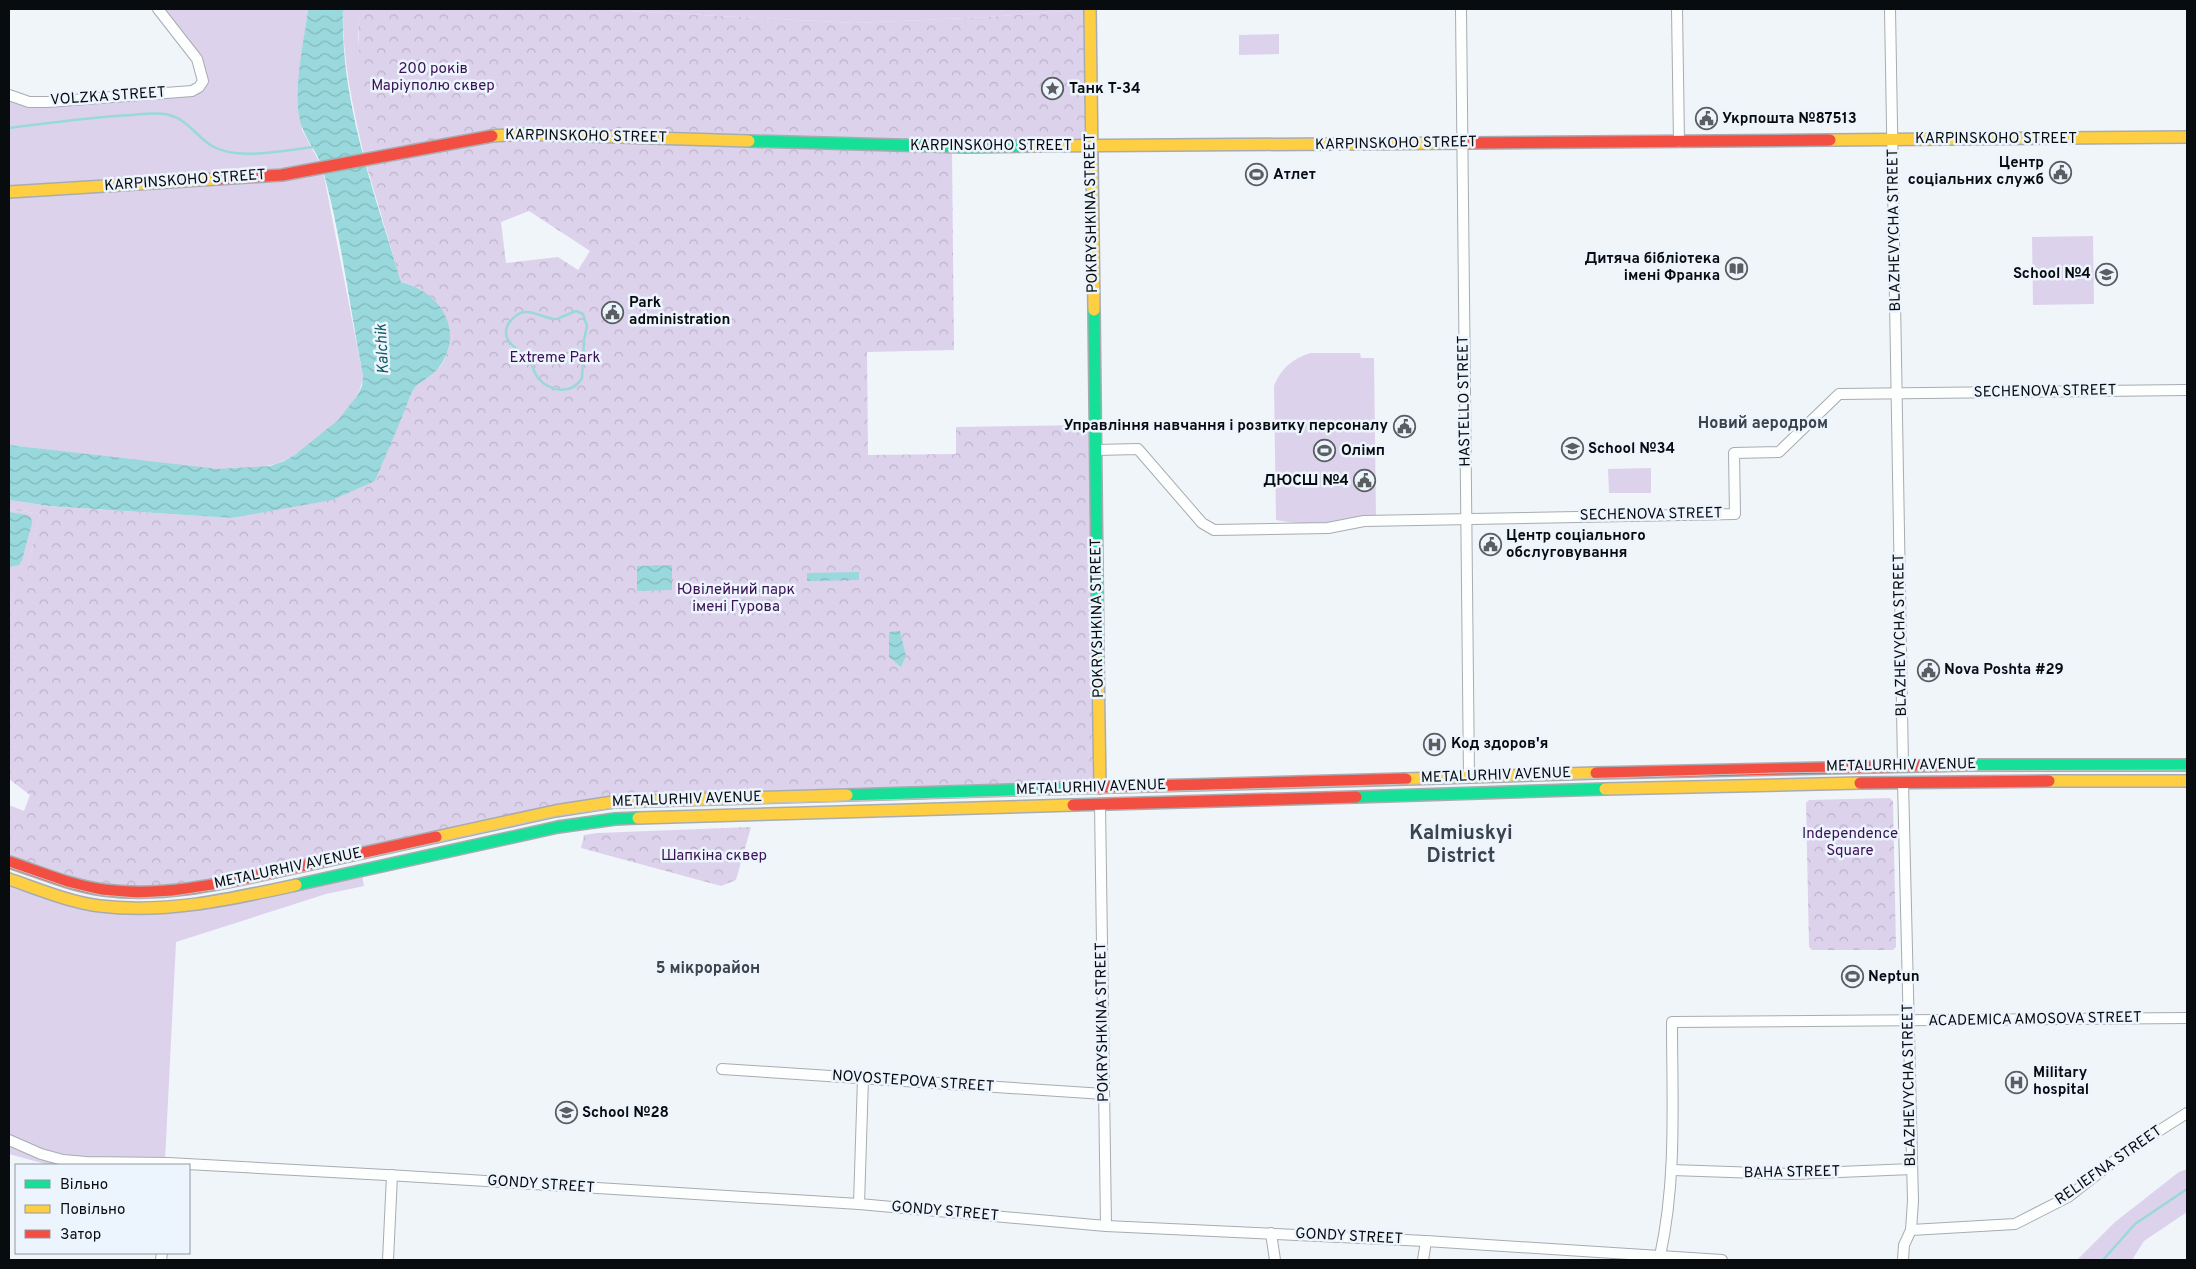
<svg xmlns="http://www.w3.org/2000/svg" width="2196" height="1269" font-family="Overpass,sans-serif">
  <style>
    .green { fill: #ddd2ec }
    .forest { fill: url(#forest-crowns); fill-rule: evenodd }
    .water { fill: url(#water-waves) }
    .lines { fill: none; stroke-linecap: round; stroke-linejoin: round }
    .stream { stroke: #99d8dc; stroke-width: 2.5 }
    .street-casing { stroke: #a8acb0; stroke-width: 12 }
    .fast-casing { stroke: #a8acb0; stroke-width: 14 }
    .slow-casing { stroke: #a8acb0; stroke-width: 14 }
    .jam-casing { stroke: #a8acb0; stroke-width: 14 }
    .street { stroke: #fdfefe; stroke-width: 10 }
    .fast { stroke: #16e098; stroke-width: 11 }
    .slow { stroke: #ffcf43; stroke-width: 11 }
    .jam { stroke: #f24e42; stroke-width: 11 }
    .tram { stroke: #c2c4c5; stroke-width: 1 }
    .labels { text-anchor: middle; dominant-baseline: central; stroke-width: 5; stroke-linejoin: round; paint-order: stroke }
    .park-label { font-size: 15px; fill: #3a1152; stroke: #ecf4fe }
    .poi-label { font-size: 15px; font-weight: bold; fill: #090c0f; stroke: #ecf4fe; text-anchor: start }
    .street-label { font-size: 15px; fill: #090c0f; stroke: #ecf4fe }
    .water-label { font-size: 16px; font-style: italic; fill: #115c60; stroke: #ecf4fe }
    .neighbourhood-label { font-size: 16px; font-weight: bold; fill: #3d434c; stroke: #ecf4fe }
    .district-label { font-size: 20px; font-weight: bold; fill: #3d434c; stroke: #ecf4fe }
  </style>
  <defs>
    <pattern id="forest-crowns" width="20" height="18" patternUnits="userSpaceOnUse" patternTransform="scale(1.25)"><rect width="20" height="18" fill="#ddd2ec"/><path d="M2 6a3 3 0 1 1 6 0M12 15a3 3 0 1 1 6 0" fill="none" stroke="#bcb3c9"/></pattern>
    <pattern id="water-waves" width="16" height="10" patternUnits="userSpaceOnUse" patternTransform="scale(1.25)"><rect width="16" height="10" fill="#99d8dc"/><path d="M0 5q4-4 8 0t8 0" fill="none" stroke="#82b8bc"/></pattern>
  </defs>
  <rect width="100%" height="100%" fill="#f0f5fa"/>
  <g class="green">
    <path d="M 158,9 L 308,9 L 301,61 L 302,130 L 321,165 L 9,189 L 9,95 L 29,102 L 199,87 L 201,70 Z"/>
    <path d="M 343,9 L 358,9 L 358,38 L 373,155 L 364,156 C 353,107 342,59 343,9 Z"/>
    <path d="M 589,9 L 1090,9 L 988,17 L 855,23 Z"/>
    <path d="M 1279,34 L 1279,54 L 1239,55 L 1239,35 Z"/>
    <path d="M 323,171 L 363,376 C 361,396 346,413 331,426 C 314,441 293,460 271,465 C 231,475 186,467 145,462 C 100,456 54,451 9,445 L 9,196 Z"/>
    <path d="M 2093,236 L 2094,304 L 2033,305 L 2032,237 Z"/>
    <path d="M 1311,353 L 1360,353 L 1361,358 L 1374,358 L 1376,516 C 1358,516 1341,521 1322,523 C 1306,524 1291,523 1276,520 L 1274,386 C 1281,368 1293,358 1311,353 Z"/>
    <path d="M 1651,468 L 1651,493 L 1609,493 L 1608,469 Z"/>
    <path d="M 9,509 L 40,514 L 27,571 L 19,574 L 9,608 Z"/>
    <path d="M 362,875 L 364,886 L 326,894 L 176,942 L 165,1161 L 169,1165 L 49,1165 L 9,1154 L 9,884 L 98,911 Z"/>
    <path d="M 2187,1169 L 2187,1212 L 2144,1241 L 2132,1260 L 2077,1260 L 2115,1222 L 2179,1172 Z"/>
  </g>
  <g class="forest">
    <path d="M 358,9 L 589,9 L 855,23 L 988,17 L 1090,9 L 1091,147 L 522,134 L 374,158 C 363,110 358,58 358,9 Z"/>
    <path d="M 508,139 L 952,152 L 954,350 L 867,352 L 868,455 L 956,454 L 956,427 L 1091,425 L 1096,783 L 633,796 L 204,881 L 137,887 L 86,881 L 9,856 L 9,805 L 24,811 L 30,795 L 9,779 L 9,608 L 19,573 L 27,571 L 40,514 L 9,509 L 9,500 L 49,506 L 231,518 L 375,481 C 388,451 399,418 414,389 C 417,383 435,375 442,364 C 463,329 437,290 401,282 L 366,164 ZM 529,211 L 590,251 L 578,270 L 558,257 L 506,263 L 501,222 Z"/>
    <path d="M 1890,798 L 1893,801 L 1896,947 L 1893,950 L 1812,950 L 1809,947 L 1806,803 L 1809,800 Z"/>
    <path d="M 751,827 L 736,880 L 721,886 L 581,848 L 584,835 L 597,833 Z"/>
  </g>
  <g class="water">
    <path d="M 308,9 L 343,9 C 340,102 375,194 401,282 C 438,291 464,327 442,363 C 435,376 418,382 414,389 C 409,397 406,408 402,417 C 393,438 384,460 375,481 L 332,500 L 231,518 L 49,506 L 9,500 L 9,445 L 218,469 L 270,466 L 284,461 L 296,454 L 338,420 L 357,396 L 362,386 L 363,376 C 350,309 341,235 323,170 C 316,146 300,137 298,107 C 296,75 304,41 308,9 Z"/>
    <path d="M 9,512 L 27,515 L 31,518 L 32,523 L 22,560 L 19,565 L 9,567 Z"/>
    <path d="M 672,565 L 672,590 L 637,591 L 637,566 Z"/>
    <path d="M 859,572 L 859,580 L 807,581 L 807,573 Z"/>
    <path d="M 900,631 L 906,656 L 901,667 L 889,657 L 889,632 Z"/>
  </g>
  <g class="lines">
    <g class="stream">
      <path d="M 9,128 C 49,123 90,117 131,115 C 143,114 157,112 169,115 C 187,119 197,137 212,146 C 237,161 286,150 314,147"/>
      <path d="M 553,319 C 534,315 524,303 508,324 C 500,342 517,347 527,358 C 533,363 533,372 538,378 C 550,392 572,395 582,378 L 584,340 L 587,326 L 583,314 L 576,311 L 557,319"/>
      <path d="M 2103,1260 L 2135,1224 L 2187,1189"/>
    </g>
    <defs>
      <g id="street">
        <path d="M 1461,9 L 1469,777"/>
        <path d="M 1677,9 L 1679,142"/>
        <path d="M 1890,9 L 1903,765"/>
        <path d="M 9,95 L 29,102 L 47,102 L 192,91 L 199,87 L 203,81 L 197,59 L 158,9"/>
        <path d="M 1096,450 L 1138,449 L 1202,523 L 1214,530 L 1328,528 L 1364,521 L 1735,514 L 1734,453 L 1779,452 L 1839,394 L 2187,390"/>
        <path d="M 1100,804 L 1106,1226"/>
        <path d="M 722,1069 L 1104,1094"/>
        <path d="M 9,1140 L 41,1154 L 63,1160 L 86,1162 L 168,1163 L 404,1176 L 859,1204 L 1106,1226 L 1426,1241 L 1722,1260"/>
        <path d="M 1672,1170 L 1791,1174 L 1912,1169"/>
        <path d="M 859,1204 L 863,1078"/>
        <path d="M 1911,1230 L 2015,1224 L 2068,1197 L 2127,1151 L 2187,1113"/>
        <path d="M 1271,1233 L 1275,1260"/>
        <path d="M 1660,1256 C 1677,1179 1672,1100 1672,1022 L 2187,1018"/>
        <path d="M 161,1260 L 162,1253"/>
        <path d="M 388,1260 L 392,1175"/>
        <path d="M 1423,1260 L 1426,1241"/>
        <path d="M 1903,1260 L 1904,1245 L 1911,1230 L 1913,1201 L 1903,782"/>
      </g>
      <g id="fast">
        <path d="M 749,141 L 967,147 L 1035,146"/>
        <path d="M 1094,310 L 1098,661"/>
        <path d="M 1968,765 L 2187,765"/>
        <path d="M 847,795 L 1074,788"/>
        <path d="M 1356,797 L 1605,789"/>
        <path d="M 296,885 L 558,827 L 615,819 L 638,818"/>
      </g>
      <g id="slow">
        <path d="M 1090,9 L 1094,310"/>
        <path d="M 492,136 L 522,134 L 749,141"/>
        <path d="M 1830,140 L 2187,137"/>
        <path d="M 1035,146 L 1470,143"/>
        <path d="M 9,192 L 217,179"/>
        <path d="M 1098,661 L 1100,788"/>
        <path d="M 1406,779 L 1596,773"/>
        <path d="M 2049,781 L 2187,781"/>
        <path d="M 1605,789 L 1860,783"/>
        <path d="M 638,818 L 1073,805"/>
        <path d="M 436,837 L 555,811 L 613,802 L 847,795"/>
        <path d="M 9,879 C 38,889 69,902 100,906 C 166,914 232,899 296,885"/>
      </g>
      <g id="jam">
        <path d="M 1470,143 L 1830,140"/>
        <path d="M 217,179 L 282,175 L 492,136"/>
        <path d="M 1596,773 L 1968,765"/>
        <path d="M 1860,783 L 2049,781"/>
        <path d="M 1074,788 L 1406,779"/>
        <path d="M 1073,805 L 1356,797"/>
        <path d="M 9,862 C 40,872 71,886 104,890 C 164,898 225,883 284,870 C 335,859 385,848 436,837"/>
      </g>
    </defs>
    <use href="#street" class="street-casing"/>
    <use href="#fast" class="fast-casing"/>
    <use href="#slow" class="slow-casing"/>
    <use href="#jam" class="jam-casing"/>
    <use href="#street" class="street"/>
    <use href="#fast" class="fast"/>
    <use href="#slow" class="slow"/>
    <use href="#jam" class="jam"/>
    <path class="tram" d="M 9,867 L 67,887 L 101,895 L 137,898 L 173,896 L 239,886 L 556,816 L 614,808 L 1774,773 L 1903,771 L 2187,770"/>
  </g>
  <defs>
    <symbol id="sight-ring" viewBox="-11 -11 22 22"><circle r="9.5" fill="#ecf4fe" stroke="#5a5e61" stroke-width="1.5"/><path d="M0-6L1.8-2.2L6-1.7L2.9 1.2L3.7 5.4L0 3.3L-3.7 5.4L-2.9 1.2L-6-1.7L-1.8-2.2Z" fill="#5a5e61"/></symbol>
    <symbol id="civic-ring" viewBox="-11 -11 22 22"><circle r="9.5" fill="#ecf4fe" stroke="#5a5e61" stroke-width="1.5"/><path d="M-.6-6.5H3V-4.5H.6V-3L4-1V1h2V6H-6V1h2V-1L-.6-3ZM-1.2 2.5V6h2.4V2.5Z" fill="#5a5e61"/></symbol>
    <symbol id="stadium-ring" viewBox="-11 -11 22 22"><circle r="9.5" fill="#ecf4fe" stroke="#5a5e61" stroke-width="1.5"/><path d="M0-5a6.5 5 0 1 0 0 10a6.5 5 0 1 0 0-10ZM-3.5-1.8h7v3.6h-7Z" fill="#5a5e61"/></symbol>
    <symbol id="library-ring" viewBox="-11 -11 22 22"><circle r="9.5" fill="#ecf4fe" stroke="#5a5e61" stroke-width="1.5"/><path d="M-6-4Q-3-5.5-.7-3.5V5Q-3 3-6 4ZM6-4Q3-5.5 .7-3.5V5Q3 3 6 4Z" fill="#5a5e61"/></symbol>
    <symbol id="school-ring" viewBox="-11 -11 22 22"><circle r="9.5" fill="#ecf4fe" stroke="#5a5e61" stroke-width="1.5"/><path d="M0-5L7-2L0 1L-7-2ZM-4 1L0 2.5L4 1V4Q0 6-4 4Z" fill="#5a5e61"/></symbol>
    <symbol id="hospital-ring" viewBox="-11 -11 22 22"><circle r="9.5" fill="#ecf4fe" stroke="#5a5e61" stroke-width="1.5"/><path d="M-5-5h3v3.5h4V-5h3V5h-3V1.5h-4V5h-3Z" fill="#5a5e61"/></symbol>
  </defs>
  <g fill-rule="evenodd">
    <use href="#sight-ring" x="1040" y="76" width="25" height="25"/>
    <use href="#civic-ring" x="1694" y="106" width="25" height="25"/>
    <use href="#civic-ring" x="2048" y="160" width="25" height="25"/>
    <use href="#stadium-ring" x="1244" y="162" width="25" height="25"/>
    <use href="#library-ring" x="1724" y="256" width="25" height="25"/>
    <use href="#school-ring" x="2094" y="262" width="25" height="25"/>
    <use href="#civic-ring" x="600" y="300" width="25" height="25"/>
    <use href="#civic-ring" x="1392" y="414" width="25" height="25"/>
    <use href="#school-ring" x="1560" y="436" width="25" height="25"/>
    <use href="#stadium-ring" x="1312" y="438" width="25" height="25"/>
    <use href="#civic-ring" x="1352" y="468" width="25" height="25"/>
    <use href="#civic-ring" x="1478" y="532" width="25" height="25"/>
    <use href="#civic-ring" x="1916" y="658" width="25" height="25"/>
    <use href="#hospital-ring" x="1422" y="732" width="25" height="25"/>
    <use href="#stadium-ring" x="1840" y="964" width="25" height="25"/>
    <use href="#hospital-ring" x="2004" y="1070" width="25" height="25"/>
    <use href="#school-ring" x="554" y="1100" width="25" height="25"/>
  </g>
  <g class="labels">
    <g class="park-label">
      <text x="433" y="69">200 років<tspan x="433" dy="17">Маріуполю сквер</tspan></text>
      <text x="555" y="358">Extreme Park</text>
      <text x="736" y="590">Ювілейний парк<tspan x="736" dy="17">імені Гурова</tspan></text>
      <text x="1850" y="834">Independence<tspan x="1850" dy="17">Square</tspan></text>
      <text x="714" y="856">Шапкіна сквер</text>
    </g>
    <g class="poi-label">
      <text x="1069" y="89">Танк Т-34</text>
      <text x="1722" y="119">Укрпошта №87513</text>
      <text x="2044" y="163" text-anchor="end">Центр<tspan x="2044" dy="17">соціальних служб</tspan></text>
      <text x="1273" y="175">Атлет</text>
      <text x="1720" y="259" text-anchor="end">Дитяча бібліотека<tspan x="1720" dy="17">імені Франка</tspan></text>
      <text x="2091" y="274" text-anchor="end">School №4</text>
      <text x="629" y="303">Park<tspan x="629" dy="17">administration</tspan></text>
      <text x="1388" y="426" text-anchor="end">Управління навчання і розвитку персоналу</text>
      <text x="1588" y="449">School №34</text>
      <text x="1341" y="451">Олімп</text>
      <text x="1349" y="481" text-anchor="end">ДЮСШ №4</text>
      <text x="1506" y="536">Центр соціального<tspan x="1506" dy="17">обслуговування</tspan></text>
      <text x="1944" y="670">Nova Poshta #29</text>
      <text x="1451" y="744">Код здоров'я</text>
      <text x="1868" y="977">Neptun</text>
      <text x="2033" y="1073">Military<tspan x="2033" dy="17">hospital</tspan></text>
      <text x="582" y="1113">School №28</text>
    </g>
    <g class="street-label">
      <text transform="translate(108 97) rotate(-4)">VOLZKA STREET</text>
      <text transform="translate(586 137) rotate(1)">KARPINSKOHO STREET</text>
      <text x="1996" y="139">KARPINSKOHO STREET</text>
      <text transform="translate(1396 144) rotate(-1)">KARPINSKOHO STREET</text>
      <text x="991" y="146">KARPINSKOHO STREET</text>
      <text transform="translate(185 181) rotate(-4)">KARPINSKOHO STREET</text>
      <text transform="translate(1092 213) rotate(-91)">POKRYSHKINA STREET</text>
      <text transform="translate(1895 230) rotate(-91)">BLAZHEVYCHA STREET</text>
      <text transform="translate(2045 392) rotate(-1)">SECHENOVA STREET</text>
      <text transform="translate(1465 401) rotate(-91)">HASTELLO STREET</text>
      <text transform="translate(1651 515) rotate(-1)">SECHENOVA STREET</text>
      <text transform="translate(1098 618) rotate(-91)">POKRYSHKINA STREET</text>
      <text transform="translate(1901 635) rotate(-91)">BLAZHEVYCHA STREET</text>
      <text transform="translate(1901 766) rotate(-1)">METALURHIV AVENUE</text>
      <text transform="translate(1496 776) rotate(-2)">METALURHIV AVENUE</text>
      <text transform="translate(1091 788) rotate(-2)">METALURHIV AVENUE</text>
      <text transform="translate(687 800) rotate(-2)">METALURHIV AVENUE</text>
      <text transform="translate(288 869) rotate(-12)">METALURHIV AVENUE</text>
      <text transform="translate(2035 1020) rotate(-1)">ACADEMICA AMOSOVA STREET</text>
      <text transform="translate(1103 1022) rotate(-91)">POKRYSHKINA STREET</text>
      <text transform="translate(913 1082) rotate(4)">NOVOSTEPOVA STREET</text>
      <text transform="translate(1910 1085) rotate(-91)">BLAZHEVYCHA STREET</text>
      <text transform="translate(2109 1166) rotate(-35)">RELIEFNA STREET</text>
      <text transform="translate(1792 1173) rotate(-1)">BAHA STREET</text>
      <text transform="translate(541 1185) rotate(4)">GONDY STREET</text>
      <text transform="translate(945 1212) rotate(5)">GONDY STREET</text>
      <text transform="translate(1349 1237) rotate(3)">GONDY STREET</text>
    </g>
    <g class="water-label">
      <text transform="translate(383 349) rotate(-93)">Kalchik</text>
    </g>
    <g class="neighbourhood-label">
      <text x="1763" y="424">Новий аеродром</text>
      <text x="708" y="969">5 мікрорайон</text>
    </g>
    <g class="district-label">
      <text x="1461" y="834">Kalmiuskyi<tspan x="1461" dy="23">District</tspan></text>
    </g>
  </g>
  <rect width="2196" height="1269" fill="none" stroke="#090c0f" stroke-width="20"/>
  <rect x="15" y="1164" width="175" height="90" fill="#ecf4fe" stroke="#91979e"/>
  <rect x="25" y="1180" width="25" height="8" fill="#16e098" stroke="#91979e"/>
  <text x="60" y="1189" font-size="15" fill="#090c0f">Вільно</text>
  <rect x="25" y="1205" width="25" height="8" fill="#ffcf43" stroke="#91979e"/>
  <text x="60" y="1214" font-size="15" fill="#090c0f">Повільно</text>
  <rect x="25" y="1230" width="25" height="8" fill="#f24e42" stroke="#91979e"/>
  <text x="60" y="1239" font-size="15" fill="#090c0f">Затор</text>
</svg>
